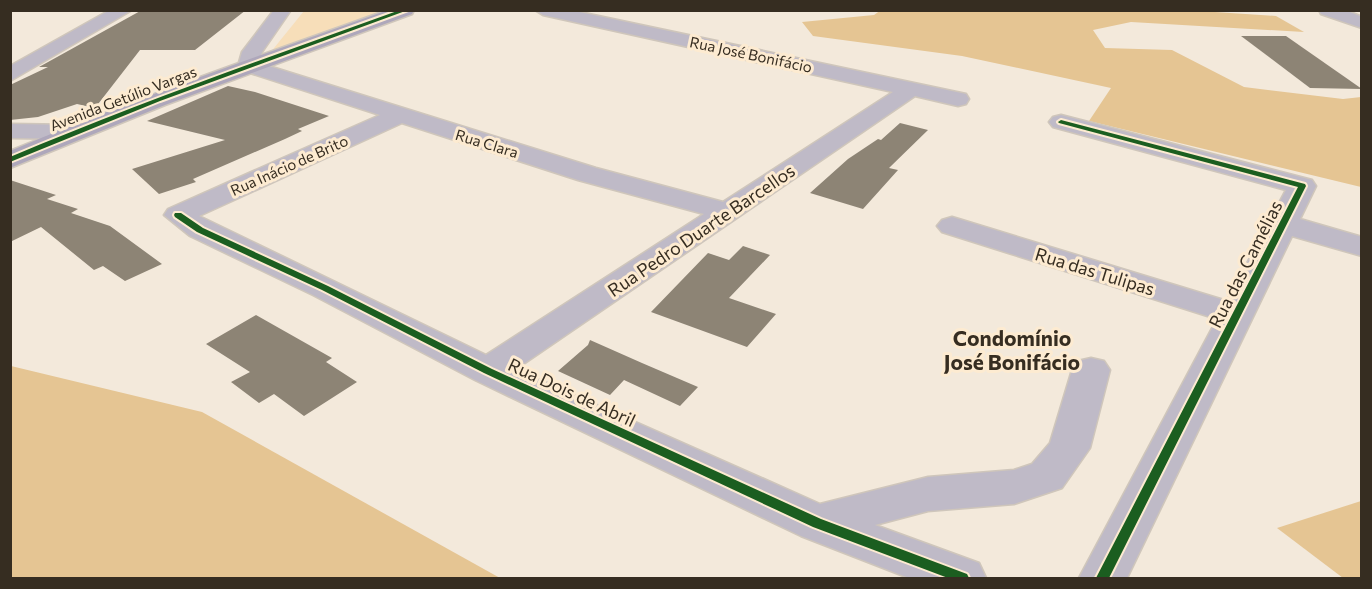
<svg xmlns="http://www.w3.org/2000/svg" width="1372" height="589" font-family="Commissioner,sans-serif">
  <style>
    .green { fill: #f7deb9 }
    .forest { fill: #e5c593 }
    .building { fill: #8d8475 }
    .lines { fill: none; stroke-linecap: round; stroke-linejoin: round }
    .minor-casing { stroke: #cfc6bb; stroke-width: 3 }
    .major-casing { stroke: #cfc6bb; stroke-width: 3 }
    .path { stroke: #b3aeb3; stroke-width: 2; stroke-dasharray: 3 3; stroke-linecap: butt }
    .minor { fill: #bfbac7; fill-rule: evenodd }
    .major { fill: #aea7bb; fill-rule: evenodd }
    .cycleway-casing { stroke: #fdebd1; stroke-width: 4 }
    .cycleway { fill: #1b5e20; fill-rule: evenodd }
    .labels { text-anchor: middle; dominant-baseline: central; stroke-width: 6; stroke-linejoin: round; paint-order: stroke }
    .far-street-label { font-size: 15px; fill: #362d21; stroke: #fdebd1 }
    .street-label { font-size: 18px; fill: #362d21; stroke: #fdebd1 }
    .quarter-label { font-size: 21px; font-weight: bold; fill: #362d21; stroke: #fdebd1 }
  </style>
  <rect width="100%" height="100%" fill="#f3e9db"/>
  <path class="green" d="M 304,11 L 394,11 L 270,53 Z"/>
  <g class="forest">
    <path d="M 881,10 L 1200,11 L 1276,16 L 1304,32 L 1131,22 L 1093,30 L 1105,48 L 1172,50 L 1244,87 L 1343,99 L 1361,97 L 1361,187 L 1089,121 L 1111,88 L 962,56 L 813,36 L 802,22 L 874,15 Z"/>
    <path d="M 11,366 L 202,412 L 500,578 L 11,578 Z"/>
    <path d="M 1361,501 L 1361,578 L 1343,578 L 1277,528 Z"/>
  </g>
  <g class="building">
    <path d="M 142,10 L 246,10 L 195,50 L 140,50 L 95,108 L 77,104 L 38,117 L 10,120 L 10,85 L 48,67 L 39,67 Z"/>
    <path d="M 1241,36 L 1286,36 L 1362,89 L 1310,88 Z"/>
    <path d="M 228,86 L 255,92 L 329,116 L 298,129 L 302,131 L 285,139 L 193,179 L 196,182 L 159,194 L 132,169 L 225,140 L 147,121 Z"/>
    <path d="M 900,123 L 928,130 L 889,168 L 898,170 L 863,209 L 810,193 L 848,159 L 878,139 L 881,140 Z"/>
    <path d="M 10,180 L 56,195 L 47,199 L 78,209 L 71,213 L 110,226 L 162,264 L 125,281 L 103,266 L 94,270 L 41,227 L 10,242 Z"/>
    <path d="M 743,246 L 770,255 L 729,298 L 776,314 L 747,347 L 651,312 L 708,253 L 729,260 Z"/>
    <path d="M 256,315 L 332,358 L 326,362 L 357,382 L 304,416 L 274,394 L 259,403 L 231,382 L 250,372 L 206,344 Z"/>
    <path d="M 590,340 L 642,363 L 698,387 L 680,406 L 624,380 L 610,395 L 558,371 L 588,345 Z"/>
  </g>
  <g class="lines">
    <defs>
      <g id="minor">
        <path d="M 110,10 L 132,10 L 10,81 L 10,66 Z"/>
        <path d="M 274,10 L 291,10 L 262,52 L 259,63 L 596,168 L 723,202 L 893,92 L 543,15 L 535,10 L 570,10 L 966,94 L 969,99 L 966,104 L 958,106 L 915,96 L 516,369 L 820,504 L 928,477 L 1014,470 L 1032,464 L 1050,443 L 1072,370 L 1078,361 L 1091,358 L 1104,361 L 1110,370 L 1090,448 L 1062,488 L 1014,504 L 928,511 L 875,525 L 979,563 L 986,578 L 909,578 L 801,536 L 475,380 L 313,295 L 190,236 L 164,215 L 168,209 L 380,115 L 241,70 L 238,66 L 242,52 ZM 402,123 L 578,180 L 704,214 L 486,355 L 199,216 Z"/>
        <path d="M 1319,10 L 1345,10 L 1362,17 L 1362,28 L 1321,14 Z"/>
        <path d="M 1061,115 L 1312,180 L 1316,186 L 1300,219 L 1362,237 L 1362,256 L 1292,236 L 1127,578 L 1079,578 L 1217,319 L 942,232 L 937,226 L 942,220 L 952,217 L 962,220 L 1227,301 L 1286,190 L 1053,127 L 1049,122 L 1053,117 Z"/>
        <path d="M 10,124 L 75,125 L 84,127 L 87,132 L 84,137 L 75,139 L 10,138 Z"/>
      </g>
      <path id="major" d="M 388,10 L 414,10 L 412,14 L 165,105 L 10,168 L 10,151 C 134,99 261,55 388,10 Z"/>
    </defs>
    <use href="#minor" class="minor-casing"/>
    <use href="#major" class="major-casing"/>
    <path class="path" d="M 307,11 L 326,10"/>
    <use href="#minor" class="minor"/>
    <use href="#major" class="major"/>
    <defs>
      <g id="cycleway">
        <path d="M 400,10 L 408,10 L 160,101 L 10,162 L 10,157 C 138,103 269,57 400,10 Z"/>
        <path d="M 1061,120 L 1305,184 L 1306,186 L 1109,578 L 1096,578 L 1298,187 L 1059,123 L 1058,122 Z"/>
        <path d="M 175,213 L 181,213 L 203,228 L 328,286 L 492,369 L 821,519 L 967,574 L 969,578 L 948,578 L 813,527 L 484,373 L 322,290 L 197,232 L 175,217 L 174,215 Z"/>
      </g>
    </defs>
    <use href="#cycleway" class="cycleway-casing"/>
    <use href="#cycleway" class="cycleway"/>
  </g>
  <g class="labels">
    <g class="far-street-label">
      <text transform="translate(751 54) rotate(12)">Rua José Bonifácio</text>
      <text transform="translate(123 98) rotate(-21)">Avenida Getúlio Vargas</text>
      <text transform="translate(487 143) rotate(17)">Rua Clara</text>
      <text transform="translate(289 165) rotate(-24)">Rua Inácio de Brito</text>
    </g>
    <g class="street-label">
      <text transform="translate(701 230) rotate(-34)">Rua Pedro Duarte Barcellos</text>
      <text transform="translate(1245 264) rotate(-63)">Rua das Camélias</text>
      <text transform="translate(1095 271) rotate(17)">Rua das Tulipas</text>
      <text transform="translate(572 392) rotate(25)">Rua Dois de Abril</text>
    </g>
    <g class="quarter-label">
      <text x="1012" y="337">Condomínio<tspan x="1012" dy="24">José Bonifácio</tspan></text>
    </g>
  </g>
  <rect width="1372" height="589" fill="none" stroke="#362d21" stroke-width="24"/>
</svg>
